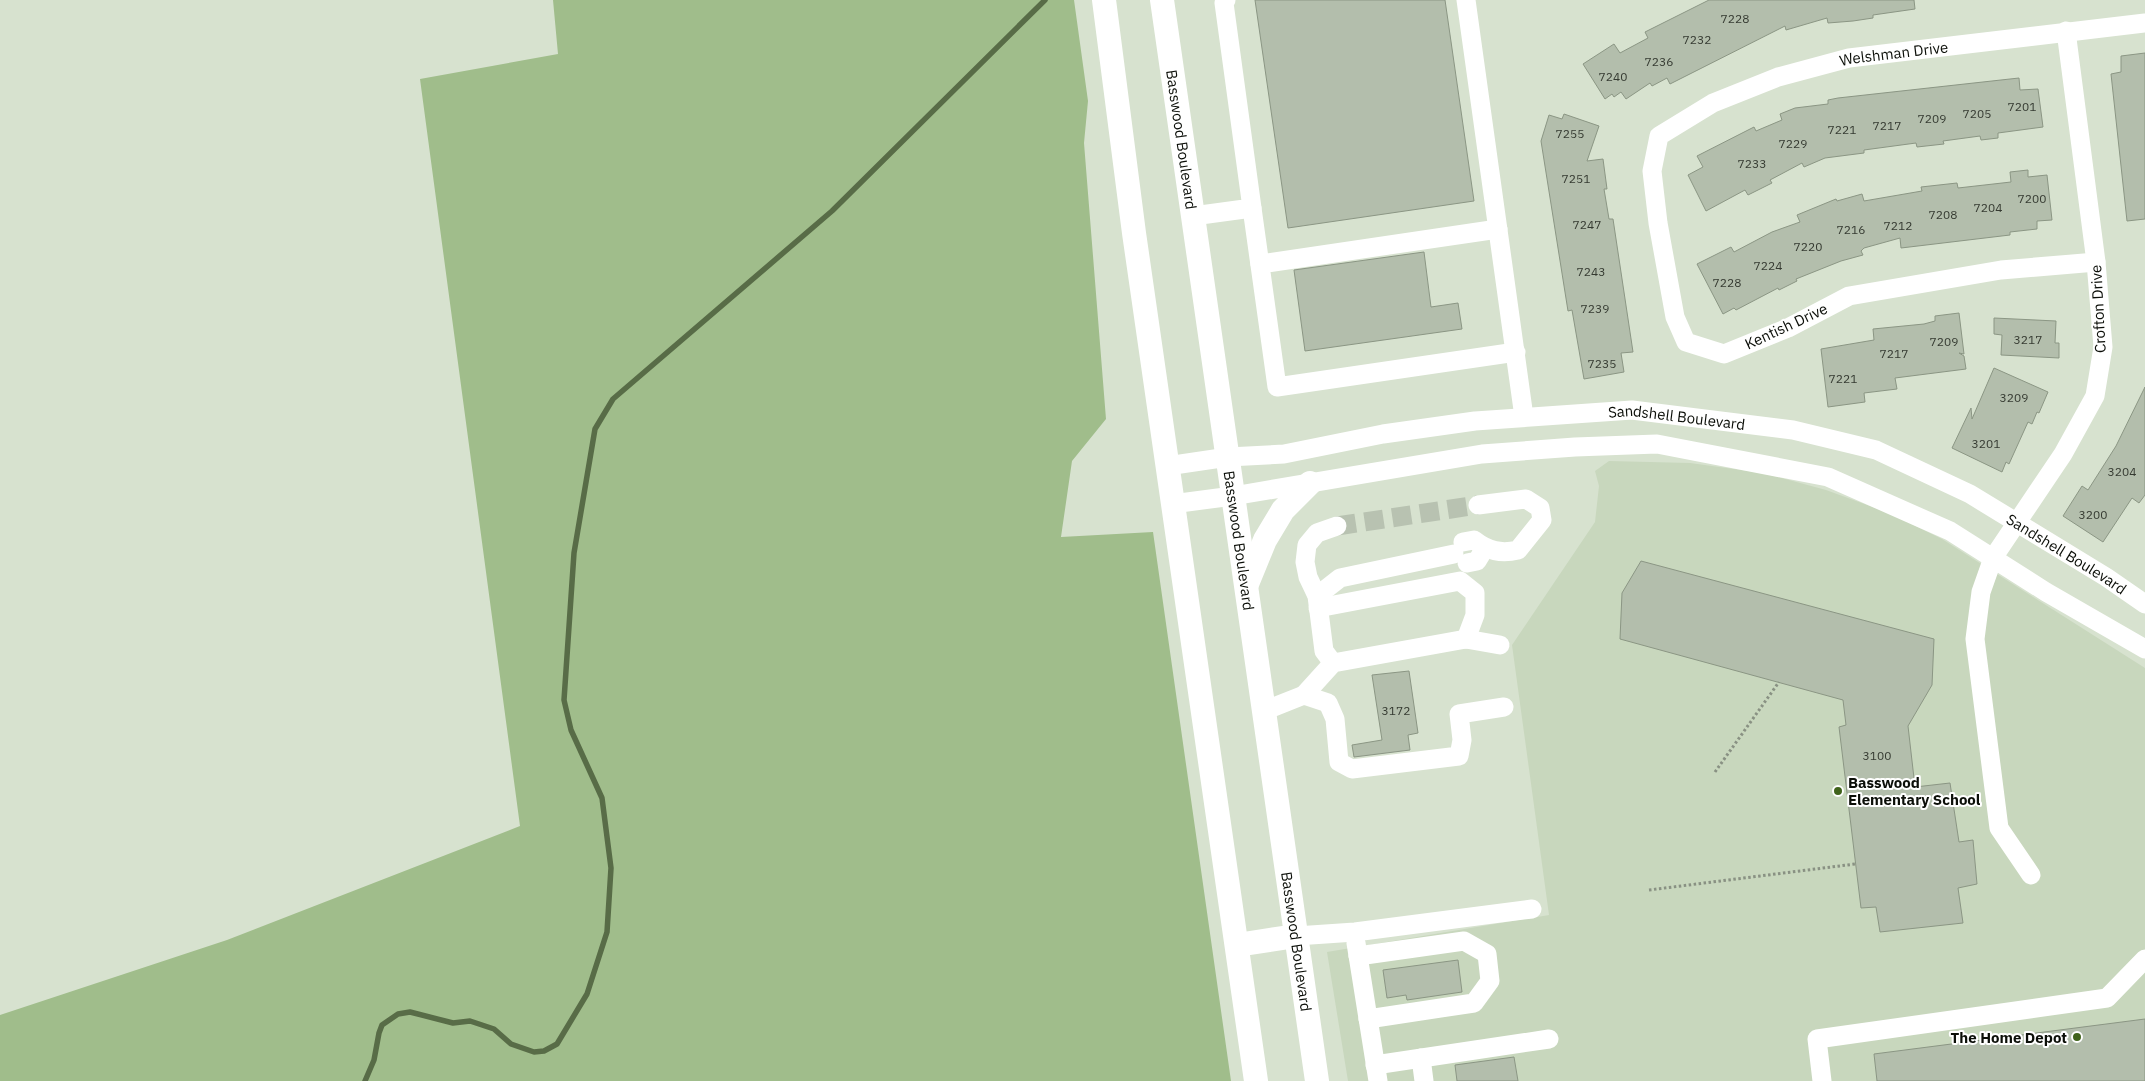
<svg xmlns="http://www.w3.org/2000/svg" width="2145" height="1081" viewBox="0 0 2145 1081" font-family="'IBM Plex Sans',sans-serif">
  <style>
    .built { fill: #c8d7bd }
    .green { fill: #a0bd8b }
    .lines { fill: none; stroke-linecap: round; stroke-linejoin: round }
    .stream { stroke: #586c47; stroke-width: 5.5 }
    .building { fill: #b3beac; stroke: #8b9684 }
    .minor-tunnel { stroke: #b8c2b1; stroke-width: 19; stroke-dasharray: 19 9; stroke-linecap: butt }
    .path { stroke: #899183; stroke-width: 3; stroke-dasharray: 2.5 2.5; stroke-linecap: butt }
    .minor { stroke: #fff; stroke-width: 19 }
    .major { stroke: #fff; stroke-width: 24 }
    .poi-dot { fill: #40631b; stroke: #fff; stroke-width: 2 }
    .labels { text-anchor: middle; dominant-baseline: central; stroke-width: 4; stroke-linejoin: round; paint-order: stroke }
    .number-label { font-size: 12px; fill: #353a31 }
    .street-label { font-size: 15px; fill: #0b0e08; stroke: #fff }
    .poi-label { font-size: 15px; font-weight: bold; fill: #0b0e08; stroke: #fff; text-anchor: start }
  </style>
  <rect width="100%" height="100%" fill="#d7e2cf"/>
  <path class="built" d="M1609,461L1690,463L1763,473L1826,490L1889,513L1942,539L2145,668V1081H1348L1327,952L1549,915L1512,645L1595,522L1599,486L1595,471Z"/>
  <path class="green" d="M553,0H1074L1088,101L1084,143L1106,419L1072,461L1061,537L1153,532L1231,1081H0V1015L227,940L520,826L420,79L558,54Z"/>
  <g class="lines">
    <path class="stream" d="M365,1081L374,1060L379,1033L382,1025L398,1014L410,1012L453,1023L470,1021L494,1029L511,1044L534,1052L544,1051L557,1044L587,994L607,932L611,868L602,798L571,730L564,700L574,553L595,429L613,399L832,211L1045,0"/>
  </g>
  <path class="building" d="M1255,0H1445L1474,201L1288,228Z
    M1709,0H1914L1915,9L1873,15V18L1853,21L1828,23L1827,18L1786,30L1785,26L1670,84L1667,78L1652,86L1650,83L1626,99L1621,92L1614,97L1612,94L1605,99L1583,64L1614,44L1620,53L1648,38L1645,32Z
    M2145,53V219L2127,221L2111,74L2121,72V56Z
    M2019,78L2020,90L2038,89L2043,127L1998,133V138L1981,140L1980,136L1943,141L1944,144L1917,147L1916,143L1864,150V153L1825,158L1804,167L1802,163L1770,180L1772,183L1748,195L1745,190L1706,211L1688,175L1703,167L1697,156L1754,127L1756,131L1782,120L1780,114L1795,108L1828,104V100L1838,98Z
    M1564,114L1599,126L1587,161L1603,159L1607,189H1604L1609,219H1613L1633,352L1621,353L1624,372L1584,379L1572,310L1568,311L1541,141L1549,115L1562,119Z
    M2028,170V177L2047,175L2052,220L2037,221V229L2010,232V235L1901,248L1900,238L1864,248L1861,251L1863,255L1841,261L1796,279L1797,281L1779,290L1778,288L1736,310L1734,308L1723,314L1697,264L1731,247L1734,252L1772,232L1800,222L1797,215L1836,199L1837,201L1862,194L1864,201L1922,191L1921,187L1957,183L1958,188L2011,182L2010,172Z
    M1424,252L1431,307L1458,303L1462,329L1305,351L1294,270Z
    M1959,313L1964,354L1959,353L1964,356L1966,369L1895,378L1897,389L1864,393L1865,402L1828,407L1821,349L1874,340L1873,329L1924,324L1935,321V316Z
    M1994,318L2056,321L2055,343H2059V358L2001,355L2002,335L1994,334Z
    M1994,368L2048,392L2039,413L2037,412L2032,424L2028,422L2009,464L2006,462L2002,472L1952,448L1971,408L1972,419Z
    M2145,387V495L2139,503L2132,498L2103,542L2063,516L2082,486L2088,490L2116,446Z
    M1641,561L1934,639L1932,685L1908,726L1915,787L1950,783L1959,842L1973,840L1977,884L1958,888L1963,923L1880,932L1876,907L1861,908L1839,727L1846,725L1843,700L1620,639L1622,593Z
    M1409,671L1418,733L1408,735L1410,750L1354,757L1352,745L1382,740L1372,675Z
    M1458,960L1462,992L1407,1000L1406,995L1387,998L1383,970Z
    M2145,1019V1081H1877L1874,1054Z
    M1514,1057L1518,1081H1457L1455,1065Z"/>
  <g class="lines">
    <path class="minor-tunnel" d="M1337,526L1478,505"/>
    <path class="path" d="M1715,772L1779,682
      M1649,890L1855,864"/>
    <g class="minor">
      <path d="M1466,0L1524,417"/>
      <path d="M1252,208L1277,387L1516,352"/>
      <path d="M1193,216L1252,208L1224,3L1226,0"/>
      <path id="s1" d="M2096,262L2001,270L1849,296L1788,328L1724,354L1686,342L1675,317L1658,223L1652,171L1659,136L1713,103L1778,77L1849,58L2145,23"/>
      <path d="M1260,264L1498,229"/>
      <path id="s2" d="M1167,466L1228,457L1284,454L1383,434L1475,421L1632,410L1793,430L1876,450L1970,494L2106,577L2145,604"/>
      <path d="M1172,504L1233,496L1482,454L1575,447L1657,444L1828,477L1950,531L2046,592L2145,649"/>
      <path d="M1463,542L1474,540C1488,551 1501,554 1518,550L1542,520L1540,508L1526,499L1478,505"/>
      <path d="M1467,563L1477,561L1485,548"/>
      <path d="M1317,596L1340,578L1454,554"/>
      <path d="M1318,608L1460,581L1475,593V615L1466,639"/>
      <path d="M1333,663L1324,651L1317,596L1308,577L1305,562L1307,545L1317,533L1337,526"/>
      <path d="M1304,695L1333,663L1466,639L1500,645"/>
      <path d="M1264,711L1304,695L1328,703L1335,719L1339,762L1352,769L1459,756L1462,740L1459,714L1504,707"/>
      <path d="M2031,875L1999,828L1975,639L1981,592L1993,558L2063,454L2095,396L2103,347L2096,262L2066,31"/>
      <path d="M1296,936L1355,932L1532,909"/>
      <path d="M1356,943L1378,1081"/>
      <path d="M1358,956L1464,941L1487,954L1490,981L1474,1003L1368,1019"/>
      <path d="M1421,1058L1424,1081"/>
      <path d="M1375,1065L1549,1039"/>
      <path d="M1822,1081L1817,1039L2107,998L2145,959"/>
    </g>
    <g class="major">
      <path d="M1104,0L1134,233L1256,1081"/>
      <path id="s3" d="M1162,0L1317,1081"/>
      <path d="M1247,584L1265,540L1283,510L1310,483"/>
      <path d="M1237,945L1296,936"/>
    </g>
  </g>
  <g class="poi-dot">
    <circle cx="1838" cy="791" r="5"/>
    <circle cx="2077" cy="1037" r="5"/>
  </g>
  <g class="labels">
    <g class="number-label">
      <text x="1735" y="18">7228</text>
      <text x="1697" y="39">7232</text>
      <text x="1659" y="61">7236</text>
      <text x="1613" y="76">7240</text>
      <text x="2022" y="106">7201</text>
      <text x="1977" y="113">7205</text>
      <text x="1932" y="118">7209</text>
      <text x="1887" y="125">7217</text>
      <text x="1842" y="129">7221</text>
      <text x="1570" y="133">7255</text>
      <text x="1793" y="143">7229</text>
      <text x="1752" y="163">7233</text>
      <text x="1576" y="178">7251</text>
      <text x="2032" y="198">7200</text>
      <text x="1988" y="207">7204</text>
      <text x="1943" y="214">7208</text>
      <text x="1587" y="224">7247</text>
      <text x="1898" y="225">7212</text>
      <text x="1851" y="229">7216</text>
      <text x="1808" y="246">7220</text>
      <text x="1768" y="265">7224</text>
      <text x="1591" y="271">7243</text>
      <text x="1727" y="282">7228</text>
      <text x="1595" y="308">7239</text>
      <text x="2028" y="339">3217</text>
      <text x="1944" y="341">7209</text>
      <text x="1894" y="353">7217</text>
      <text x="1602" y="363">7235</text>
      <text x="1843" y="378">7221</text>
      <text x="2014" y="397">3209</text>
      <text x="1986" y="443">3201</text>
      <text x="2122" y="471">3204</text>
      <text x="2093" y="514">3200</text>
      <text x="1396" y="710">3172</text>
      <text x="1877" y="755">3100</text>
    </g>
    <g class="street-label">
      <text stroke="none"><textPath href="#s1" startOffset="890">Welshman Drive</textPath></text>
      <text stroke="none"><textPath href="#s3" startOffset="141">Basswood Boulevard</textPath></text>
      <text transform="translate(2098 309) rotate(-93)">Crofton Drive</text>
      <text transform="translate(1786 326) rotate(-25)">Kentish Drive</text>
      <text stroke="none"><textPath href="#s2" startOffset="514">Sandshell Boulevard</textPath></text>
      <text stroke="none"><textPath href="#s3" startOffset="546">Basswood Boulevard</textPath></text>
      <text stroke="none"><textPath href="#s2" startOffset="934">Sandshell Boulevard</textPath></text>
      <text stroke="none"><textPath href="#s3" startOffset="951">Basswood Boulevard</textPath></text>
    </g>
    <g class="poi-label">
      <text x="1848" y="782">Basswood<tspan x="1848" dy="17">Elementary School</tspan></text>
      <text x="2067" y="1037" text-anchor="end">The Home Depot</text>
    </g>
  </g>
</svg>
